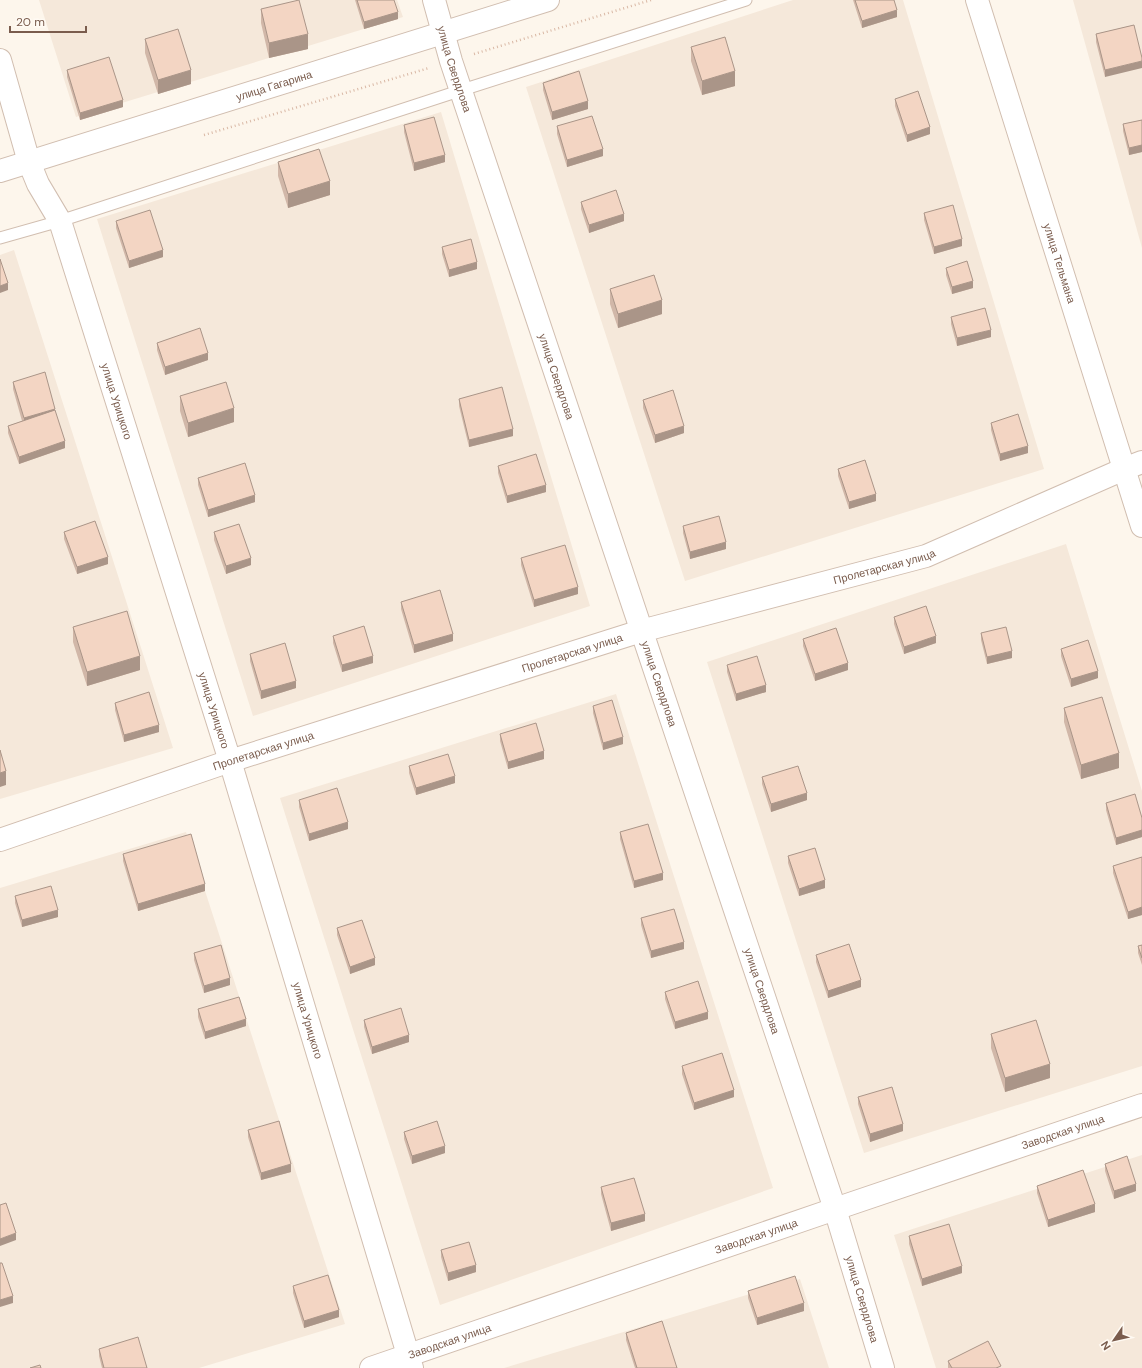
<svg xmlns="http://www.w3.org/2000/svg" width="1142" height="1368" viewBox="0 0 1142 1368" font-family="'DM Sans',sans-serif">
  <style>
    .residential { fill: #f5e8da }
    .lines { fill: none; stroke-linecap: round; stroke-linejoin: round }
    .service-casing { stroke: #d1beb0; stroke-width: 13 }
    .minor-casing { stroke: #d1beb0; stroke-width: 24 }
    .path { stroke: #d9b8a5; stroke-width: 2.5; stroke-dasharray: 1 3; stroke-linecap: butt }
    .service { stroke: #fff; stroke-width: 11 }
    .minor { stroke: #fff; stroke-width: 22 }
    .wall { fill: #d1b7a8 }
    .shaded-wall { fill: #aa9588 }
    .building { fill: #f3d5c3; stroke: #aa9588 }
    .labels { text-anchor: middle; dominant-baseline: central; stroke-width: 4; stroke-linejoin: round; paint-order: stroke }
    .street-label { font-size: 11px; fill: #7a5c4d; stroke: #fffaf3 }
  </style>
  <rect width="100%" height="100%" fill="#fdf6ec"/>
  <path class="residential" d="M39,0H397L403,17L76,117Z
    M793,0H903L1044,469L685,581L526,87Z
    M1073,0H1142V248Z
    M441,112L590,606L253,716L97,219Z
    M14,250L173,748L0,799V255Z
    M1066,544L1142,791V1066L864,1153L707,662Z
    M616,694L773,1188L440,1305L280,798Z
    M186,832L345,1324L199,1368H0V888Z
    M1142,1155V1368H936L894,1235Z
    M800,1279L829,1368H504Z"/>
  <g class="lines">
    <defs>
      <path id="service" d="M0,238L60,221L462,90L746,0"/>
      <g id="minor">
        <path id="s1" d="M434,0L451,61L835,1209L883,1368"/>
        <path id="s2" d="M977,0L1142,526"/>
        <path id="s3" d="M0,60L29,162L38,184L60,221L230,761L412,1368"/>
        <path id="s4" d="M0,171L548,0"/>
        <path id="s5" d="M0,840L230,761L641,631L926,556L1124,469L1142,462"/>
        <path id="s6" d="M371,1368L835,1209L1142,1105"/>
      </g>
    </defs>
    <use href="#service" class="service-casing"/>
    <use href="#minor" class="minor-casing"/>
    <path class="path" d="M474,54L651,0
      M204,135L429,68"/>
    <use href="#service" class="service"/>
    <use href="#minor" class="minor"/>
  </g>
  <path class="wall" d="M355,0H394L398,19L364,29Z
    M853,0H894L897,17L862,28Z
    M261,9L308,49L269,58L261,23Z
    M1134,25L1105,77L1096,42V34Z
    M145,39L191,84L158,94L145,53Z
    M691,47L735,86L702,95L691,61Z
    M67,70L123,107L80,120L67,77Z
    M543,83L588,109L552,120L543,90Z
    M895,99L930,134L907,142L895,106Z
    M1142,120V152L1129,155L1123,131V124Z
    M404,125L445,162L414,171L404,132Z
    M557,126L603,156L567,167L557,134Z
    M278,162L330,195L288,208L278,176Z
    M581,202L624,221L589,233L581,209Z
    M924,213L962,246L934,254L924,220Z
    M116,221L163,257L129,268L116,228Z
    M442,247L477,269L449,277L442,254Z
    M946,268L973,288L952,294L946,275Z
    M610,289L662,314L618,328L610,304Z
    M951,317L991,337L957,346L951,324Z
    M157,343L208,360L165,375L157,350Z
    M13,382L65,448L19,464L8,433V426L22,421L13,389Z
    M180,396L234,422L188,437L180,411Z
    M459,399L513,436L469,447L459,406Z
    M643,400L684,433L655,443L643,408Z
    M991,423L1028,453L1000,461L991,430Z
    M498,466L546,492L507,503L498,473Z
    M838,469L876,501L849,509L838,476Z
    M198,478L255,502L208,517L198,485Z
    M683,526L726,549L690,559L683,533Z
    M64,532L108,564L77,574L64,539Z
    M214,532L251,565L226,574L214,540Z
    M521,558L578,594L534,607L521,565Z
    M401,602L453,641L414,653L401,609Z
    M894,617L936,643L904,654L894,624Z
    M73,627L140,670L87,686L73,642Z
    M981,633L1012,658L987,664L981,640Z
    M333,636L373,663L342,672L333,643Z
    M803,639L848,670L815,681L803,646Z
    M1061,649L1098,678L1071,687L1061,656Z
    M250,654L296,688L261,699L250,661Z
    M727,665L766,692L736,701L727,672Z
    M115,703L159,732L124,742L115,710Z
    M593,706L623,744L603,750L593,713Z
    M1064,708L1119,768L1081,779L1064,722Z
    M500,734L544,759L508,769L500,741Z
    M409,766L455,783L416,795L409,773Z
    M762,777L807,800L771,812L762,784Z
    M299,800L348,829L309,841L299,807Z
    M1106,803L1142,818V837L1116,845L1106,810Z
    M620,832L663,880L634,888L620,839Z
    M123,854L205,891L138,911L123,861Z
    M788,856L825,888L799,896L788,863Z
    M1142,857V915L1128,919L1113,873V866Z
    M15,896L58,917L22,927L15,903Z
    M641,918L684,949L651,958L641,925Z
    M337,928L375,965L350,974L337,935Z
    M1142,945V965L1138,953V946Z
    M194,953L230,985L204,993L194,960Z
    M816,955L861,987L828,998L816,962Z
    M665,992L708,1019L675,1029L665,999Z
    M198,1009L246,1026L205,1039L198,1017Z
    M364,1020L409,1042L372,1054L364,1027Z
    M991,1034L1050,1078L1005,1092L991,1048Z
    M682,1066L734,1097L694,1110L682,1074Z
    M858,1097L903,1131L870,1142L858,1104Z
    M248,1130L291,1172L261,1180L248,1137Z
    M404,1132L445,1153L412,1164L404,1139Z
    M1105,1164L1136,1191L1114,1199L1105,1171Z
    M1037,1186L1095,1212L1048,1227L1037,1193Z
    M601,1187L645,1221L611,1231L601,1194Z
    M909,1236L962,1273L922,1286L909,1244Z
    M441,1250L476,1272L448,1281L441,1257Z
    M293,1286L339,1317L304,1328L293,1293Z
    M748,1291L804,1311L757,1325L748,1298Z
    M626,1333L677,1368H635L626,1340Z
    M99,1349L147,1368H102L99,1356Z
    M948,1361L1001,1368H948Z"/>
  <path class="shaded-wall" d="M897,10V17L862,28V21Z
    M398,12V19L364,29V22Z
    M308,34V49L269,58V43Z
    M1142,61V68L1105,77V70Z
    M191,70V84L158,94V80Z
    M735,71V86L702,95V81Z
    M123,100V107L80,120V113Z
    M588,101V109L552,120V112Z
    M930,127V134L907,142V135Z
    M1142,145V152L1129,155V148Z
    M603,149V156L567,167V160Z
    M445,155V162L414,171V163Z
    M330,181V195L288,208V194Z
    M624,214V221L589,233V225Z
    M962,239V246L934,254V247Z
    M163,250V257L129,268V261Z
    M477,262V269L449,277V270Z
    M973,281V288L952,294V287Z
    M8,283V290L0,293V286Z
    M662,300V314L618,328V314Z
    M991,330V337L957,346V338Z
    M208,353V360L165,375V367Z
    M234,408V422L188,437V423Z
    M55,409V416L24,425V418Z
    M684,426V433L655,443V435Z
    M513,429V436L469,447V440Z
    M65,441V448L19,464V457Z
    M1028,446V453L1000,461V454Z
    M546,485V492L507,503V496Z
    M876,494V501L849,509V502Z
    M255,495V502L208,517V510Z
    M726,542V549L690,559V552Z
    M108,557V564L77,574V567Z
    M251,558V565L226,574V566Z
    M578,587V594L534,607V600Z
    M453,634V641L414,653V645Z
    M936,636V643L904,654V647Z
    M1012,651V658L987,664V657Z
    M140,656V670L87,686V672Z
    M373,656V663L342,672V665Z
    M848,663V670L815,681V674Z
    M1098,671V678L1071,687V679Z
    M296,681V688L261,699V691Z
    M766,685V692L736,701V694Z
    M159,725V732L124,742V735Z
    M623,737V744L603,750V743Z
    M544,751V759L508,769V762Z
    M1119,753V768L1081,779V765Z
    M6,771V785L0,787V773Z
    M455,776V783L416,795V788Z
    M807,793V800L771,812V804Z
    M348,822V829L309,841V834Z
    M1142,830V837L1116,845V838Z
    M663,873V880L634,888V881Z
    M825,880V888L799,896V889Z
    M205,884V891L138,911V904Z
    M1142,907V915L1128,919V912Z
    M58,910V917L22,927V920Z
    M684,942V949L651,958V951Z
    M375,958V965L350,974V967Z
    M230,978V985L204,993V986Z
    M861,980V987L828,998V991Z
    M708,1012V1019L675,1029V1022Z
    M246,1019V1026L205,1039V1032Z
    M409,1035V1042L372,1054V1047Z
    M1050,1064V1078L1005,1092V1078Z
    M734,1090V1097L694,1110V1103Z
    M903,1124V1131L870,1142V1134Z
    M445,1146V1153L412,1164V1156Z
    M291,1164V1172L261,1180V1173Z
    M1136,1184V1191L1114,1199V1191Z
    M1095,1204V1212L1048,1227V1220Z
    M645,1214V1221L611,1231V1223Z
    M16,1233V1240L0,1246V1239Z
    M476,1265V1272L448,1281V1273Z
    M962,1266V1273L922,1286V1279Z
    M13,1296V1303L0,1307V1300Z
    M804,1303V1311L757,1325V1318Z
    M339,1310V1317L304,1328V1321Z"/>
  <path class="building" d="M299,0L308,34L269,43L261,9Z
    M357,0H394L398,12L364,22Z
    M855,0H894L897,10L862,21Z
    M1134,25L1142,58V61L1105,70L1096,34Z
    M178,29L191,70L158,80L145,39Z
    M725,37L735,71L702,81L691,47Z
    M109,57L123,100L80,113L67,70Z
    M579,71L588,101L552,112L543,83Z
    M918,91L930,127L907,135L895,99Z
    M592,116L603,149L567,160L557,126Z
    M434,117L445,155L414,163L404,125Z
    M1142,120V145L1129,148L1123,124Z
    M319,149L330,181L288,194L278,162Z
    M616,190L624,214L589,225L581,202Z
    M953,205L962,239L934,247L924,213Z
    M150,210L163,250L129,261L116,221Z
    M471,239L477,262L449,270L442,247Z
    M0,259L8,283L0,286Z
    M967,261L973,281L952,287L946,268Z
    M654,275L662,300L618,314L610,289Z
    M985,308L991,330L957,338L951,317Z
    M200,328L208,353L165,367L157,343Z
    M45,372L55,409L24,418L13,382Z
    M226,382L234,408L188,423L180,396Z
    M502,387L513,429L469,440L459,399Z
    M673,390L684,426L655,435L643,400Z
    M55,410L65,441L19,457L8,426Z
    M1018,414L1028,446L1000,454L991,423Z
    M536,454L546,485L507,496L498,466Z
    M865,460L876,494L849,502L838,469Z
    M245,463L255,495L208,510L198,478Z
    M719,516L726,542L690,552L683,526Z
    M95,521L108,557L77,567L64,532Z
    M239,524L251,558L226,566L214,532Z
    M565,545L578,587L534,600L521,558Z
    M440,590L453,634L414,645L401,602Z
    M926,606L936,636L904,647L894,617Z
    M127,611L140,656L87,672L73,627Z
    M364,626L373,656L342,665L333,636Z
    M1006,627L1012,651L987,657L981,633Z
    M836,628L848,663L815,674L803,639Z
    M1088,640L1098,671L1071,679L1061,649Z
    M285,643L296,681L261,691L250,654Z
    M757,656L766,685L736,694L727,665Z
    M149,692L159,725L124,735L115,703Z
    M1102,697L1119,753L1081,765L1064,708Z
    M612,700L623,737L603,743L593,706Z
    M536,723L544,751L508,762L500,734Z
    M0,750L6,771L0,773Z
    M448,754L455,776L416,788L409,766Z
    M798,766L807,793L771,804L762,777Z
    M337,788L348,822L309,834L299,800Z
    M1135,794L1142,818V830L1116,838L1106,803Z
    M648,824L663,873L634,881L620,832Z
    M191,834L205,884L138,904L123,854Z
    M815,848L825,880L799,889L788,856Z
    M1142,857V907L1128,912L1113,866Z
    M51,886L58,910L22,920L15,896Z
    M674,909L684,942L651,951L641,918Z
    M362,920L375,958L350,967L337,928Z
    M849,944L861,980L828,991L816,955Z
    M221,945L230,978L204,986L194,953Z
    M1142,945V958L1138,946Z
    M698,981L708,1012L675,1022L665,992Z
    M239,997L246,1019L205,1032L198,1009Z
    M401,1008L409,1035L372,1047L364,1020Z
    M1036,1020L1050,1064L1005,1078L991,1034Z
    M722,1053L734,1090L694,1103L682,1066Z
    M892,1087L903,1124L870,1134L858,1097Z
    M279,1121L291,1164L261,1173L248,1130Z
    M437,1121L445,1146L412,1156L404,1132Z
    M1127,1156L1136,1184L1114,1191L1105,1164Z
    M1083,1170L1095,1204L1048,1220L1037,1186Z
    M634,1178L645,1214L611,1223L601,1187Z
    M6,1203L16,1233L0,1239V1205Z
    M949,1224L962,1266L922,1279L909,1236Z
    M469,1242L476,1265L448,1273L441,1250Z
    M0,1263H2L13,1296L0,1300Z
    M328,1275L339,1310L304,1321L293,1286Z
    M795,1276L804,1303L757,1318L748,1291Z
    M662,1321L677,1368H637L626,1333Z
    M138,1337L147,1368H104L99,1349Z
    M988,1341L1001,1366L996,1368H952L948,1361Z
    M40,1365L41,1368H30Z"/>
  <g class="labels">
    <g class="street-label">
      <text stroke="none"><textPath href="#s1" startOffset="72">улица Свердлова</textPath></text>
      <text stroke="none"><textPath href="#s4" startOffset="287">улица Гагарина</textPath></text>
      <text stroke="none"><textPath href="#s2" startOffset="276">улица Тельмана</textPath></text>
      <text stroke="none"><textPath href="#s1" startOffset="396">улица Свердлова</textPath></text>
      <text stroke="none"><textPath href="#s3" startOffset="362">улица Урицкого</textPath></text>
      <text stroke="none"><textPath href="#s5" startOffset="926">Пролетарская улица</textPath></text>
      <text stroke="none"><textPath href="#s5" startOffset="602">Пролетарская улица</textPath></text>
      <text stroke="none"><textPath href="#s1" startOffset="720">улица Свердлова</textPath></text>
      <text stroke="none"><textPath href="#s3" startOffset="686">улица Урицкого</textPath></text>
      <text stroke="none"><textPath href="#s5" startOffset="278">Пролетарская улица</textPath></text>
      <text stroke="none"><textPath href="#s1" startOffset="1044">улица Свердлова</textPath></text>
      <text stroke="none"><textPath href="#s3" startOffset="1010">улица Урицкого</textPath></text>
      <text stroke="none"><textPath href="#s6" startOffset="731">Заводская улица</textPath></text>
      <text stroke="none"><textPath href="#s6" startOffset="407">Заводская улица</textPath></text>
      <text stroke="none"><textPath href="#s1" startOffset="1368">улица Свердлова</textPath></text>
      <text stroke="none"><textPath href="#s6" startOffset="83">Заводская улица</textPath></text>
    </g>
  </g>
  <g transform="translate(1114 1340) rotate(236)" stroke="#fffaf3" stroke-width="3" paint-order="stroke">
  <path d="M0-3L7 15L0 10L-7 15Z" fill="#7a5c4d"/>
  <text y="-6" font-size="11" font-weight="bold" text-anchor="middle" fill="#7a5c4d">N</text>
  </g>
  <path d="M10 26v6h76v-6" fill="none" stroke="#7a5c4d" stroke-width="2"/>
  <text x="16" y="26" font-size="12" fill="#7a5c4d" stroke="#fffaf3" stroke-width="3" paint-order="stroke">20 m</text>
</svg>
